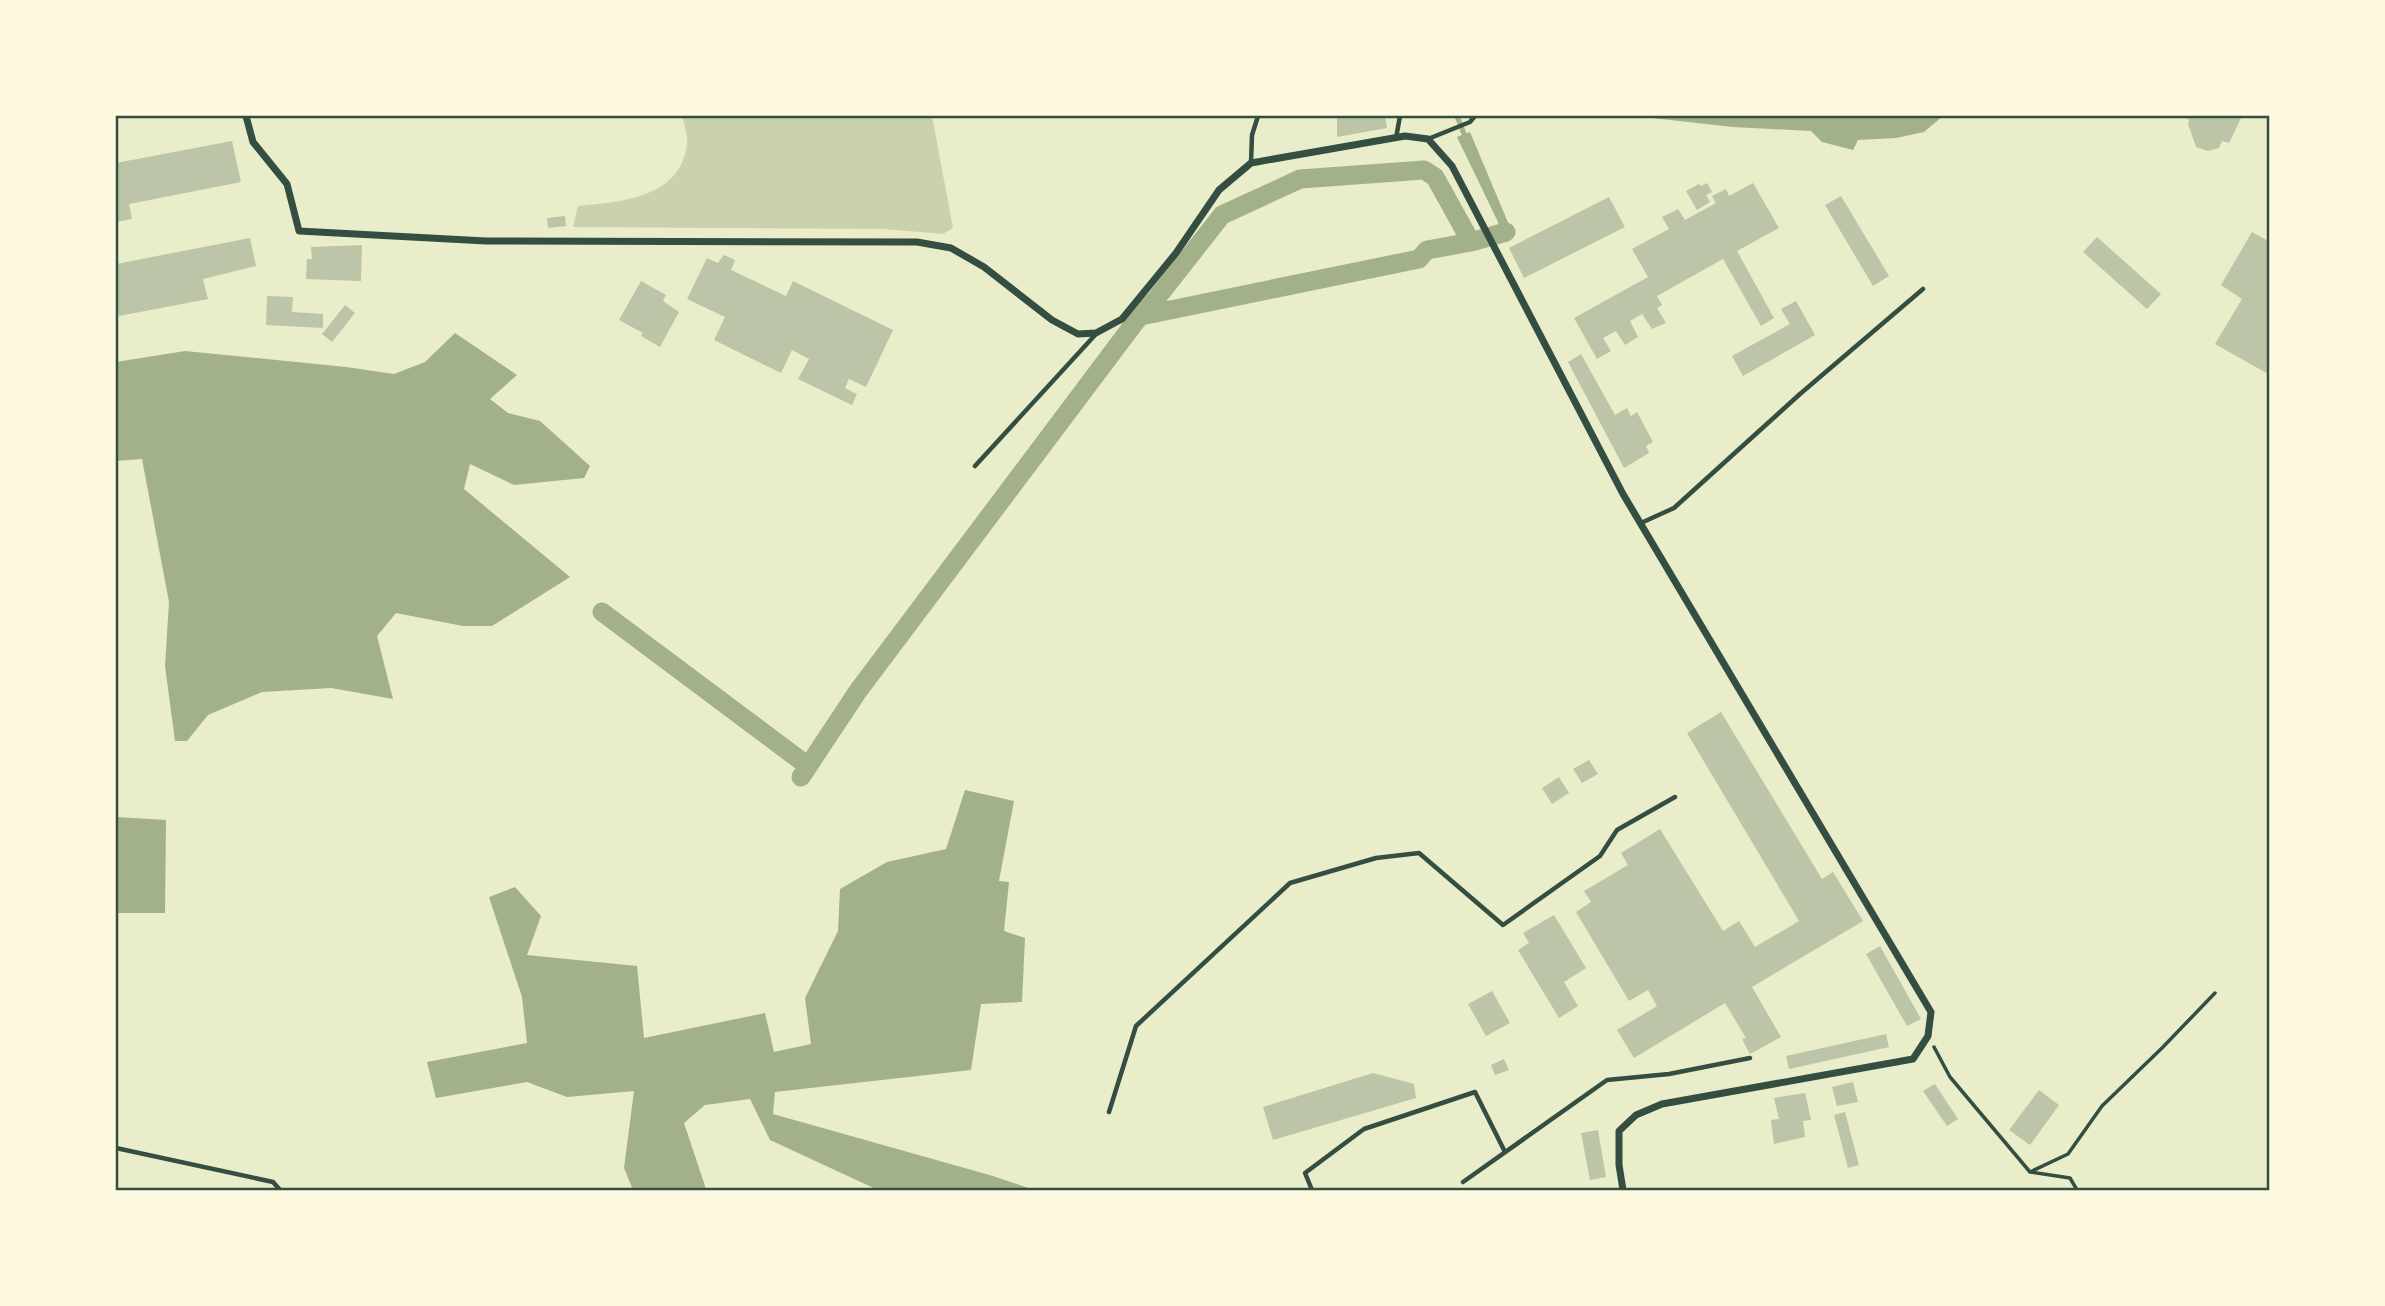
<svg xmlns="http://www.w3.org/2000/svg" width="2385" height="1306" viewBox="0 0 2385 1306" font-family="'DM Sans',sans-serif">
  <style>
    .green { fill: #cad2ad }
    .water { fill: #a3b18a }
    .lines { fill: none; stroke-linecap: round; stroke-linejoin: round }
    .stream { stroke: #a3b18a; stroke-width: 5 }
    .canal { stroke: #a3b18a; stroke-width: 19 }
    .building { fill: #bcc5a7 }
    .path { stroke: #344e41; stroke-width: 3.5 }
    .service { stroke: #344e41; stroke-width: 4.5 }
    .minor { stroke: #344e41; stroke-width: 7 }
    .neatline { fill: none; stroke: #344e41; stroke-width: 2.5 }
  </style>
  <rect width="100%" height="100%" fill="#e9edc9"/>
  <path class="green" d="M682,116H932L953,228L943,234L884,229L573,227L578,206C620,202 682,198 687,143C688,135 684,124 682,116Z"/>
  <path class="water" d="M1634,116H1943L1924,132L1896,138L1858,140L1853,150L1822,142L1811,131L1733,127Z
    M1470,132L1512,232L1511,236L1504,238L1500,234L1498,222L1457,137Z
    M455,333L517,375L490,399L508,413L540,421L590,466L584,478L514,485L470,464L464,489L570,577L492,626H463L396,613L377,636L393,699L331,688L262,692L208,715L187,741H175L165,666L169,602L142,459L116,461V362L185,351L346,367L394,374L425,362Z
    M965,790L1014,801L999,881L1009,882L1004,931L1025,938L1022,1002L981,1004L971,1070L775,1092L773,1114L993,1176L1034,1190H878L770,1140L750,1099L705,1105L684,1123L706,1189L633,1190L624,1168L634,1091L567,1097L527,1082L436,1098L427,1062L527,1043L522,997L489,897L515,887L541,916L527,955L637,966L644,1038L765,1013L774,1052L811,1044L805,998L838,931L840,889L887,862L946,849Z
    M116,817L166,820L165,913H116Z"/>
  <g class="lines">
    <path class="stream" d="M1457,116L1466,139"/>
    <path class="canal" d="M1141,316L1419,259L1427,250L1471,242
      M602,612L808,766
      M801,777L858,691L1136,321L1156,299L1222,215L1300,179L1424,170L1435,177L1471,242L1506,232"/>
  </g>
  <path class="building" d="M1337,116H1385L1387,128L1337,137Z
    M2182,116H2242L2229,143L2222,141L2219,148L2208,151L2196,147L2188,124L2189,120Z
    M232,141L241,182L129,204L132,219L116,222V163Z
    M1707,183L1712,192L1706,195L1710,202L1697,210L1686,191L1699,184L1701,186Z
    M1753,183L1779,228L1737,251L1774,318L1761,326L1723,259L1657,296L1662,305L1657,308L1666,323L1652,329L1642,314L1630,321L1638,337L1625,345L1616,331L1603,338L1611,351L1597,359L1574,318L1648,277L1632,249L1669,229L1662,217L1678,209L1685,220L1716,203L1712,196L1726,189L1729,196Z
    M1841,196L1889,276L1873,286L1825,205Z
    M1609,197L1625,227L1524,278L1509,248Z
    M565,216L566,226L548,228L547,218Z
    M2252,232L2270,242V375L2215,344L2242,299L2221,285Z
    M2097,237L2161,294L2147,309L2083,252Z
    M250,238L256,266L203,279L208,299L119,316L116,300V264Z
    M362,245L361,281L306,279L307,259H312L311,247Z
    M724,255L735,260L731,270L786,296L793,281L893,330L866,387L849,379L845,388L857,394L852,405L798,379L809,359L792,350L781,373L714,340L725,317L687,299L707,258L718,263Z
    M641,281L666,295L663,301L679,312L660,347L641,336L643,333L619,320Z
    M267,296L293,297L292,312L323,314V328L266,325Z
    M1796,301L1815,335L1743,376L1732,356L1790,324L1781,309Z
    M345,305L355,313L332,342L322,334Z
    M1581,354L1615,415L1627,408L1631,416L1637,412L1653,442L1646,446L1649,453L1624,468L1568,362Z
    M1721,712L1822,879L1833,872L1863,921L1752,987L1781,1037L1750,1054L1742,1039L1746,1038L1725,1003L1634,1058L1617,1030L1657,1006L1648,990L1629,1001L1576,912L1591,902L1584,891L1628,865L1621,853L1660,829L1723,931L1739,921L1755,947L1799,921L1687,733Z
    M1589,760L1598,774L1582,783L1573,769Z
    M1559,777L1569,793L1552,804L1542,788Z
    M1554,915L1586,968L1564,982L1578,1006L1559,1018L1518,950L1529,943L1523,933Z
    M1880,946L1921,1019L1907,1026L1866,954Z
    M1492,991L1510,1023L1486,1036L1468,1004Z
    M1886,1034L1889,1047L1789,1069L1786,1056Z
    M1504,1059L1509,1070L1495,1075L1491,1065Z
    M1373,1073L1414,1084L1416,1098L1273,1140L1263,1107Z
    M1853,1082L1858,1102L1837,1106L1832,1087Z
    M1935,1084L1958,1119L1947,1126L1923,1091Z
    M2039,1090L2059,1105L2030,1145L2009,1130Z
    M1805,1093L1811,1120L1803,1121L1805,1137L1774,1144L1771,1120L1779,1119L1774,1098Z
    M1845,1112L1859,1165L1848,1168L1834,1115Z
    M1598,1130L1606,1177L1590,1180L1581,1133Z"/>
  <g class="lines">
    <path class="path" d="M1934,1047L1950,1077L2030,1172L2070,1178L2077,1190
      M2030,1172L2068,1154L2102,1106L2162,1048L2215,993"/>
    <path class="service" d="M1396,138L1400,116
      M1428,139L1470,122L1475,116
      M1251,163L1252,135L1258,116
      M975,466L1096,334
      M1641,523L1674,508L1800,394L1923,289
      M1109,1112L1136,1026L1290,883L1376,858L1419,853L1503,925L1600,856L1617,830L1675,797
      M116,1148L273,1182L280,1190
      M1463,1182L1607,1080L1669,1074L1750,1058
      M1312,1190L1305,1173L1364,1129L1475,1092L1505,1152"/>
    <path class="minor" d="M246,116L253,142L287,184L299,231L486,241L917,242L951,248L984,267L1052,320L1078,334L1096,333L1122,319L1176,253L1219,190L1251,163L1405,136L1428,139L1452,166L1623,494L1931,1012L1928,1036L1913,1059L1662,1104L1636,1115L1619,1131V1165L1623,1190"/>
  </g>
  <rect width="2385" height="1306" fill="none" stroke="#fefae0" stroke-width="234"/>
  <rect x="117" y="117" width="2151" height="1072" class="neatline"/>
</svg>
